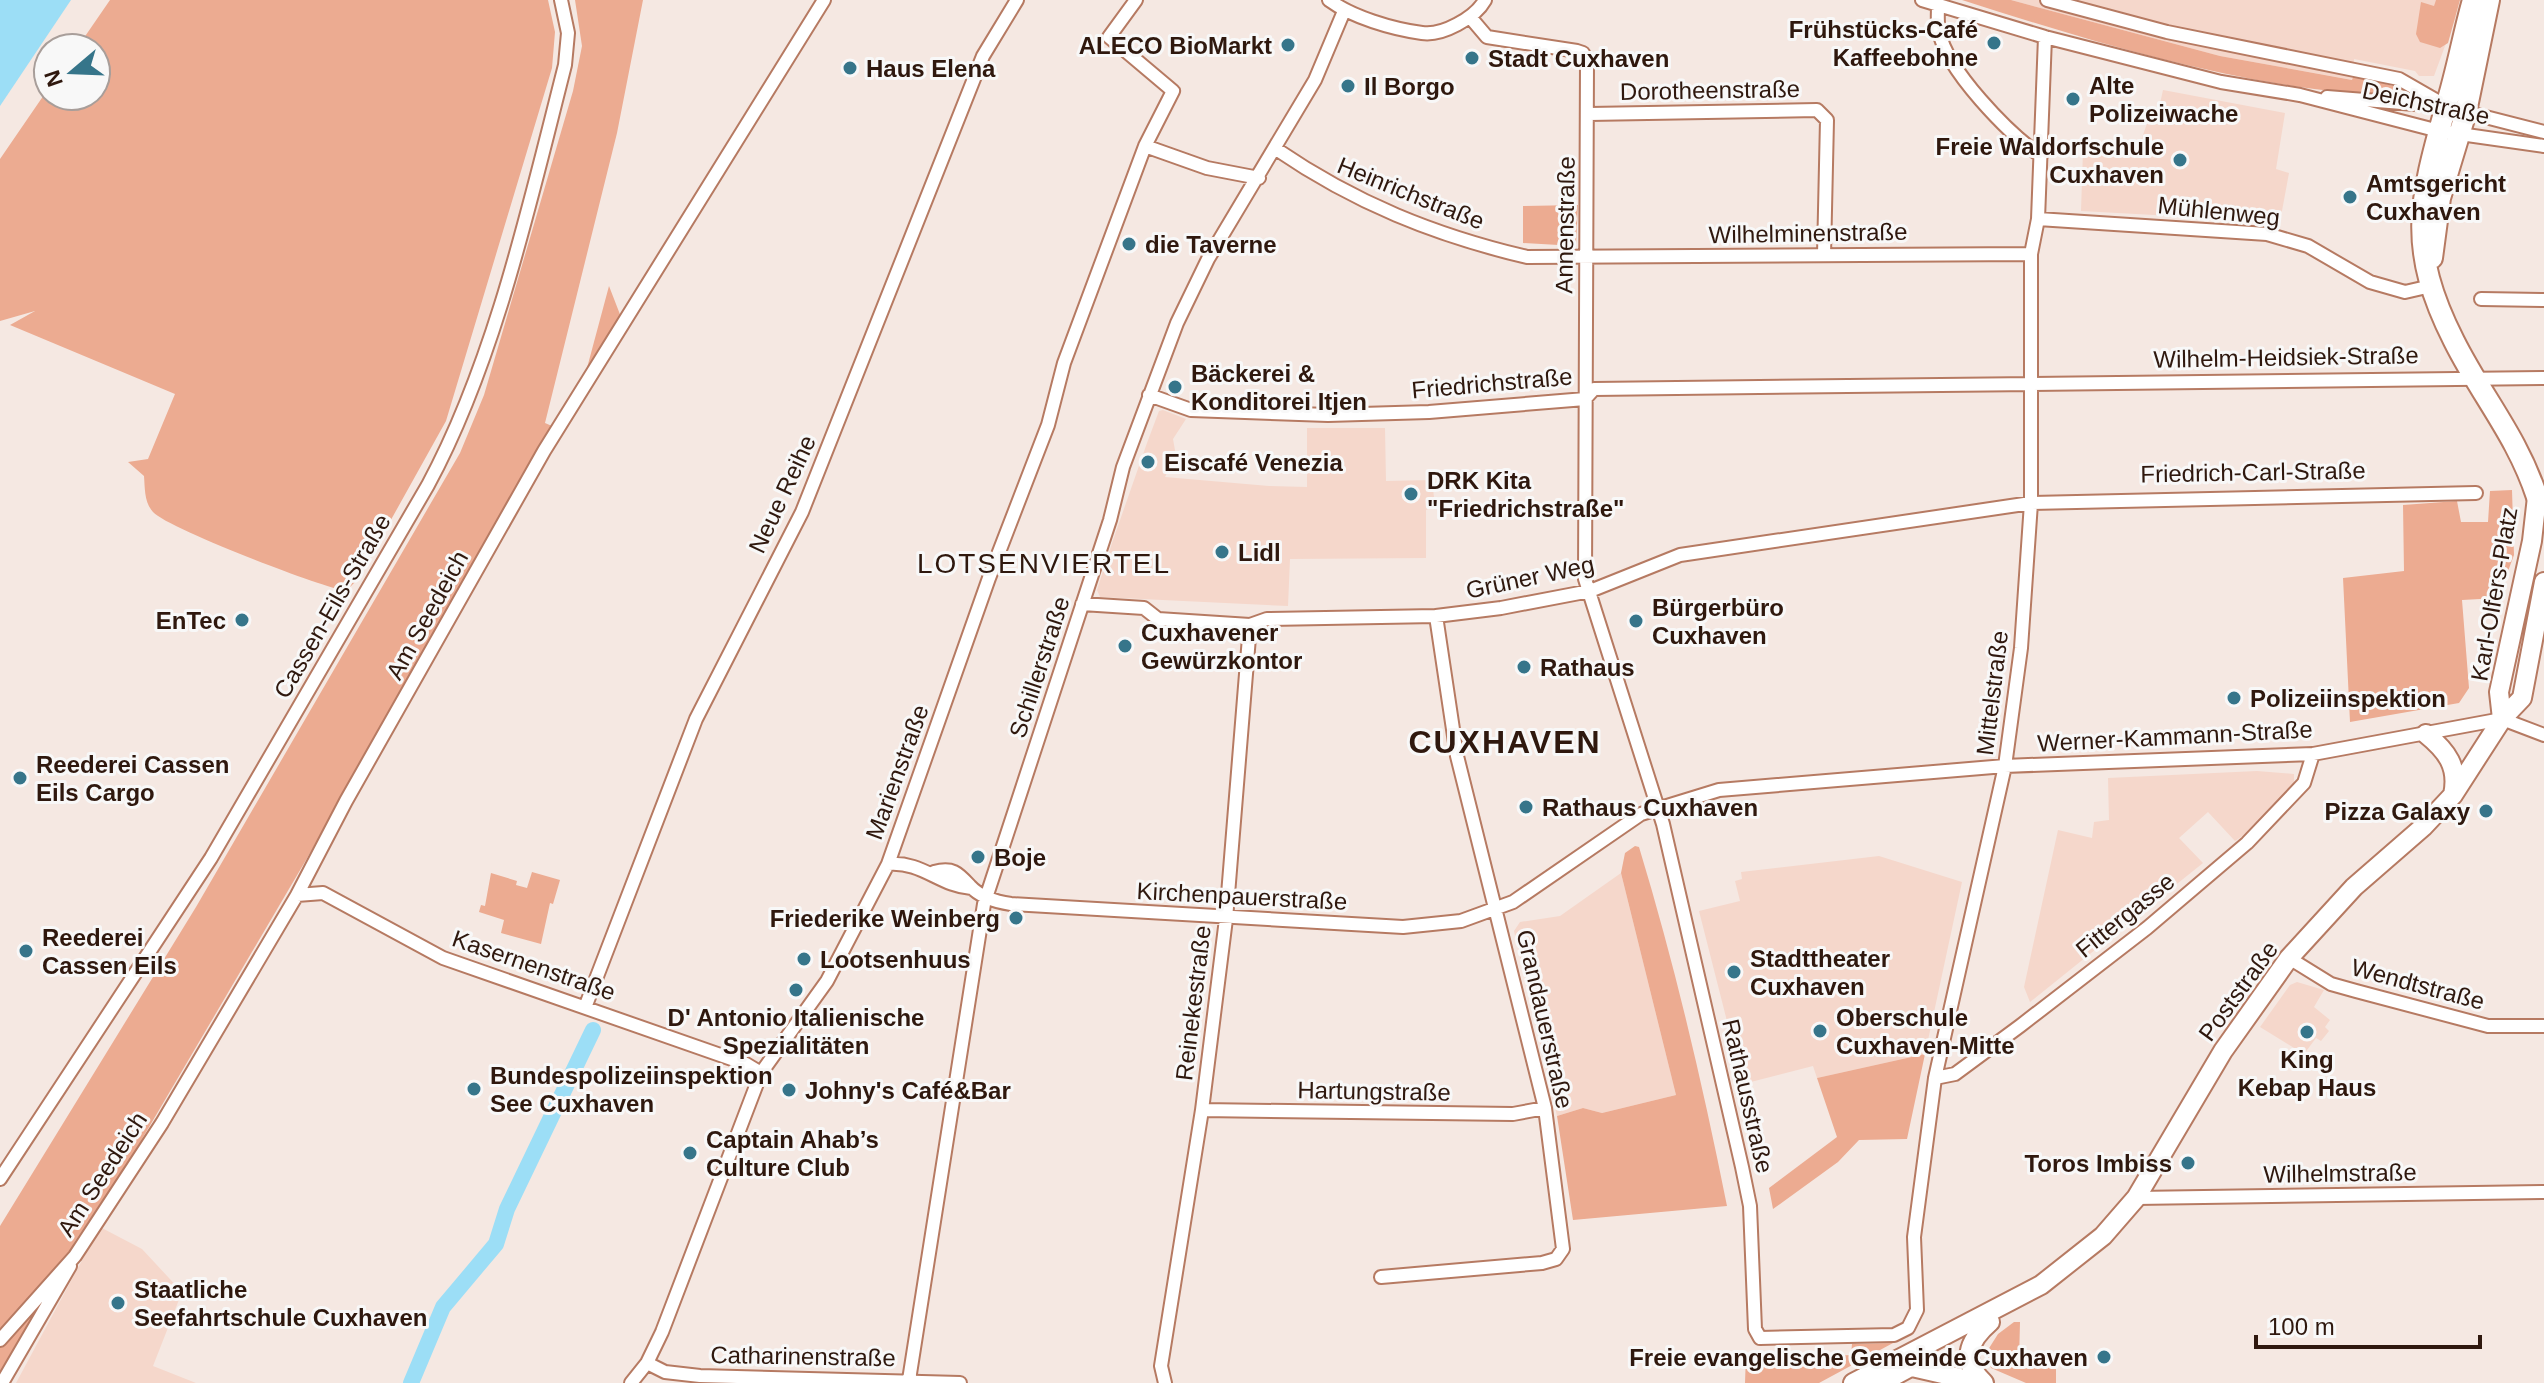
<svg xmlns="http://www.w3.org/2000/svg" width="2544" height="1383" viewBox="0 0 2544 1383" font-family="Helvetica,sans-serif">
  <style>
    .built { fill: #f5d7cb }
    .green { fill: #ecab91 }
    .water { fill: #9cdef6 }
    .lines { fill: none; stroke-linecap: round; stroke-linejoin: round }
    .canal { stroke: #9cdef6; stroke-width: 16 }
    .street-casing { stroke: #b67a62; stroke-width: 16 }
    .secondary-casing { stroke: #b67a62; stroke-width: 22 }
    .primary-casing { stroke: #b67a62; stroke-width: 24 }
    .street { stroke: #fff; stroke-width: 12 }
    .secondary { stroke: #fff; stroke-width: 18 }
    .primary { stroke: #fff; stroke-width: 20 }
    .poi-dot { fill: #36758a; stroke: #f8f8f8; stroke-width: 3 }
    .labels { text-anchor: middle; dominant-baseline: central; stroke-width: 6; stroke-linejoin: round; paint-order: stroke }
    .poi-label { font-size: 24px; font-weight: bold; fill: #2f180e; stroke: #f8f8f8; text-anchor: start }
    .street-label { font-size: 24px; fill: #2f180e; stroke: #f8f8f8 }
    .quarter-label { font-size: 28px; letter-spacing: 2px; fill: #2f180e; stroke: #f8f8f8 }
    .district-label { font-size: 32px; font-weight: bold; letter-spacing: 2px; fill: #2f180e; stroke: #f8f8f8 }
  </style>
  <rect width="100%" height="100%" fill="#f5e8e2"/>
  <path class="built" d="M2011,0H2448L2444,9L2456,16L2434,76H2419L2415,71L2354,59L2353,80L2220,56Z
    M2163,90L2285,113L2276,169L2289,173L2279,227L2227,219L2081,211L2083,150H2096L2097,141L2140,143L2148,121L2156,122Z
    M1163,410L1186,419L1173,439L1176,456L1165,477L1269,486L1307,487V428H1385L1386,481L1432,480L1435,506L1426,510V558L1290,559L1288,606L1100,597L1097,590L1112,543L1147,443L1159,411Z
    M2257,771L2294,774V783L2254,828L2235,841L2208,812L2179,838L2203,863L2030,1002L2024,987L2058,830L2092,838L2094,822L2109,820L2108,778Z
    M1879,856L1962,882L1925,1054L1817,1078L1813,1066L1743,1084L1699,911L1740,901L1735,881L1742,879L1741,872Z
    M1621,873L1676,1095L1602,1113L1583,1108L1557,1116L1514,931L1520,922L1560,916Z
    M2297,982L2324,990L2314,1007L2330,1020L2325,1027L2329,1031L2321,1041L2316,1038L2304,1054L2260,1027L2290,985Z
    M100,1227L142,1249L182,1292L153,1366L196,1383H16Z"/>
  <path class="green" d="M110,0H548L555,32L552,68L446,421L358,579L346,591C320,587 167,528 153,512C144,502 145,488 144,476L128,462L148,459L175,394L10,325L35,311L0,321V159L48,89V96H96V48H77Z
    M575,0H643L617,133L545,423L552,426L306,860L132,1156L74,1243L56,1292L0,1374V1226L196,907L460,453L484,395L573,91L582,46Z
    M1962,0H2011L2220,56L2352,80L2354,75L2400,88L2399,96C2251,91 2103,45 1962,0Z
    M2436,0H2460L2448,43L2440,48L2420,42L2416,34L2421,2L2434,6Z
    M1578,205L1576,246L1523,243V206Z
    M609,286L621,317L587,368Z
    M2512,490L2514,555L2498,598L2462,600L2469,688L2459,703L2350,722L2343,578L2404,571L2403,505L2457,501L2461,522H2488L2490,491Z
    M1635,846L1639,847C1675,965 1703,1086 1727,1206L1573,1220L1557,1116L1583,1108L1602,1113L1676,1095L1621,873L1625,853Z
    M532,872L560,880L553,904L550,903L541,944L501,933L504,920L479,912L481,905L485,906L491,873L517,881L516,885L527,888Z
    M1925,1054L1907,1139L1859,1140L1838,1162L1773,1209L1769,1188L1837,1137L1817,1078Z
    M2014,1322H2020L2019,1361L2056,1364V1383H2026L1991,1368L1986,1353L1998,1334Z
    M1893,1343L1819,1383H1745L1746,1354L1751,1360L1851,1355L1852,1344Z"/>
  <path class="water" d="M0,0H71L0,106Z"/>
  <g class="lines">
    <path class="canal" d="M411,1383L443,1307L496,1244L507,1209L593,1030"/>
    <defs>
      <path id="street" d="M1329,0C1352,17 1392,29 1422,33C1442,36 1475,18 1485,0
        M1922,0L2045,37L2221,82L2300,95L2439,131L2544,146
        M2047,0L2167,32L2399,79L2446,106
        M1938,6C1938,14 1937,23 1939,31C1946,70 2009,134 2041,156
        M1470,17L1487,37L1577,51L1583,53L1587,62L1585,579L1663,824L1742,1167L1750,1206L1755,1329L1760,1338L1894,1335L1908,1328L1917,1310L1914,1237L1935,1078L2005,766L2021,648L2031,503V254L2038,219L2045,37
        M2327,97L2440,106
        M2462,111L2544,132
        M1589,114L1817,110L1827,120L1824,255
        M1145,146L1207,168L1259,178
        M1276,149C1355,203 1434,235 1527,257L2031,254
        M2038,219L2267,234L2308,246L2370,282L2405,292L2431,286
        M2481,299L2544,300
        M1149,395L1191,410L1328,415L1429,412L1585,399L1594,389L2544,378
        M1082,604L1144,608L1158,619L1250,625L1267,619L1436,616L1501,608L1590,591L1680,555L2031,503L2476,493
        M888,864C922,861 940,886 971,888
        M934,872C953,867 958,873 970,886C980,897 997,902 1011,904L1403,927L1461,921L1513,902L1641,814L1719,790L2005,766L2313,754L2502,719L2544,735
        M297,895L323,893L443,958L746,1064L761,1073
        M2289,958L2331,984L2356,991L2488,1026H2544
        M586,1005L696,719L802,512L983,56L1017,0
        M1935,1078L1955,1074L2020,1026L2147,928L2247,843L2304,783L2313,754
        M1202,1110L1513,1114L1545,1108
        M0,1179L211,858L428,485C495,361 530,202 565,65L568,33L561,0
        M2136,1198L2544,1192
        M1381,1277L1542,1263L1556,1259L1563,1249L1545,1108L1457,756L1436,616
        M0,1340L75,1256L162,1123L297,895L346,801L544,451L824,0
        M647,1363L665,1372L700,1376L960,1383
        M909,1380L984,904L1110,520L1123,467L1177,323L1208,259L1315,80L1344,11
        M2,1383L70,1266
        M631,1383L647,1363L662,1332L761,1073L827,981L888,864L989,578L1048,425L1064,363L1145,146L1173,91L1109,37L1136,0
        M1165,1383L1161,1366L1202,1110L1226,919L1250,625"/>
      <path id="secondary" d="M2502,719L2499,692L2532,541L2537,497
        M2426,734C2447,751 2459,767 2453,795
        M1912,1367L1982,1383
        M1853,1383L2041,1285L2103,1236L2136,1198L2223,1051L2289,958L2354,887L2423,827L2453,795L2502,719L2522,698L2544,582
        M1881,1383L1914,1365
        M1984,1383C1961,1361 1967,1342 1990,1322"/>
      <path id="primary" d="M2473,0C2463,35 2457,71 2446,106C2419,202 2407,248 2454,341C2482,397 2517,436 2537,497H2544
        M2432,258L2440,198L2466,112L2489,0"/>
    </defs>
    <use href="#street" class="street-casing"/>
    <use href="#secondary" class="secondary-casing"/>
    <use href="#primary" class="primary-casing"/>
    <use href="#street" class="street"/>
    <use href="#secondary" class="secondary"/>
    <use href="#primary" class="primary"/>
  </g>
  <g class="poi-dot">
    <circle cx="1994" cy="43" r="8"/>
    <circle cx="1288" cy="45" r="8"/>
    <circle cx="1472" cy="58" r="8"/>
    <circle cx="850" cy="68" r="8"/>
    <circle cx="1348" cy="86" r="8"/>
    <circle cx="2073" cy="99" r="8"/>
    <circle cx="2180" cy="160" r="8"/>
    <circle cx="2350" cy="197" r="8"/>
    <circle cx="1129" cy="244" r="8"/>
    <circle cx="1175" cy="387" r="8"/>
    <circle cx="1148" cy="462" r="8"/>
    <circle cx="1411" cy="494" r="8"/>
    <circle cx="1222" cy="552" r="8"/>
    <circle cx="242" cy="620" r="8"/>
    <circle cx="1636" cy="621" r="8"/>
    <circle cx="1125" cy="646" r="8"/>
    <circle cx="1524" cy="667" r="8"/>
    <circle cx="2234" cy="698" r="8"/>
    <circle cx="20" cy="778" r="8"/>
    <circle cx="1526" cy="807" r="8"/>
    <circle cx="2486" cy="811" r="8"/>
    <circle cx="978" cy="857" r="8"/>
    <circle cx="1016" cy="918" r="8"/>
    <circle cx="26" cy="951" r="8"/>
    <circle cx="804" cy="959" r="8"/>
    <circle cx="1734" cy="972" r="8"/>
    <circle cx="796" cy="990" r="8"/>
    <circle cx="1820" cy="1031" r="8"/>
    <circle cx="2307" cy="1032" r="8"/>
    <circle cx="474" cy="1089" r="8"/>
    <circle cx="789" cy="1090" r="8"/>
    <circle cx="690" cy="1153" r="8"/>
    <circle cx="2188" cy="1163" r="8"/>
    <circle cx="118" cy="1303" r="8"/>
    <circle cx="2104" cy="1357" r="8"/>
  </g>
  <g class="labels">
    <g class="poi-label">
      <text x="1978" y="29" text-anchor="end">Frühstücks-Café<tspan x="1978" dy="28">Kaffeebohne</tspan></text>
      <text x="1272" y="45" text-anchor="end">ALECO BioMarkt</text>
      <text x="1488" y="58">Stadt Cuxhaven</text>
      <text x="866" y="68">Haus Elena</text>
      <text x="2089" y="85">Alte<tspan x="2089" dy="28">Polizeiwache</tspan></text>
      <text x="1364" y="86">Il Borgo</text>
      <text x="2164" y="146" text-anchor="end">Freie Waldorfschule<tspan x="2164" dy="28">Cuxhaven</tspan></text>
      <text x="2366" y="183">Amtsgericht<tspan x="2366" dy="28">Cuxhaven</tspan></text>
      <text x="1145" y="244">die Taverne</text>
      <text x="1191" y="373">Bäckerei &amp;<tspan x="1191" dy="28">Konditorei Itjen</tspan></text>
      <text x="1164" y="462">Eiscafé Venezia</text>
      <text x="1427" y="480">DRK Kita<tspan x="1427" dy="28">"Friedrichstraße"</tspan></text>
      <text x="1238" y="552">Lidl</text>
      <text x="1652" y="607">Bürgerbüro<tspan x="1652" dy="28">Cuxhaven</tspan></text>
      <text x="226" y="620" text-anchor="end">EnTec</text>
      <text x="1141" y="632">Cuxhavener<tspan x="1141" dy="28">Gewürzkontor</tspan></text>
      <text x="1540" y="667">Rathaus</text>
      <text x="2250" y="698">Polizeiinspektion</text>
      <text x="36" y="764">Reederei Cassen<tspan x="36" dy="28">Eils Cargo</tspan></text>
      <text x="1542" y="807">Rathaus Cuxhaven</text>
      <text x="2470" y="811" text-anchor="end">Pizza Galaxy</text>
      <text x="994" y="857">Boje</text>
      <text x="1000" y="918" text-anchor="end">Friederike Weinberg</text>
      <text x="42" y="937">Reederei<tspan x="42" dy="28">Cassen Eils</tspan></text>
      <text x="1750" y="958">Stadttheater<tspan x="1750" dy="28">Cuxhaven</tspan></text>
      <text x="820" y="959">Lootsenhuus</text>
      <text x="796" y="1017" text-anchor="middle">D' Antonio Italienische<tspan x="796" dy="28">Spezialitäten</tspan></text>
      <text x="1836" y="1017">Oberschule<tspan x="1836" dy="28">Cuxhaven-Mitte</tspan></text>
      <text x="2307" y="1059" text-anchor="middle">King<tspan x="2307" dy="28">Kebap Haus</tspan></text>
      <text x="490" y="1075">Bundespolizeiinspektion<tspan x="490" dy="28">See Cuxhaven</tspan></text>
      <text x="805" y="1090">Johny's Café&amp;Bar</text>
      <text x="706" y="1139">Captain Ahab’s<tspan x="706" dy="28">Culture Club</tspan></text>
      <text x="2172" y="1163" text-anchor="end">Toros Imbiss</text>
      <text x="134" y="1289">Staatliche<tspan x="134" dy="28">Seefahrtschule Cuxhaven</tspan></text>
      <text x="2088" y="1357" text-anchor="end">Freie evangelische Gemeinde Cuxhaven</text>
    </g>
    <g class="street-label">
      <text transform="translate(1710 90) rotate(-1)">Dorotheenstraße</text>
      <text transform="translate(2426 103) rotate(12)">Deichstraße</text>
      <text transform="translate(1411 193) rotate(22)">Heinrichstraße</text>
      <text transform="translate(2219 211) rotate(6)">Mühlenweg</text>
      <text transform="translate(1565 225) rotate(-89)">Annenstraße</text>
      <text transform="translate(1808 233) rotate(-1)">Wilhelminenstraße</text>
      <text transform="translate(2286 357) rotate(-1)">Wilhelm-Heidsiek-Straße</text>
      <text transform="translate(1492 383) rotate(-5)">Friedrichstraße</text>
      <text transform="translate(2253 472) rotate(-1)">Friedrich-Carl-Straße</text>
      <text transform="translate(782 494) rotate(-65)">Neue Reihe</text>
      <text transform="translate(1530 577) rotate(-12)">Grüner Weg</text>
      <text transform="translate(2494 594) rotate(-80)">Karl-Olfers-Platz</text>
      <text transform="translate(332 606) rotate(-60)">Cassen-Eils-Straße</text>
      <text transform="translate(427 615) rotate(-61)">Am Seedeich</text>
      <text transform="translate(1039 667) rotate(-72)">Schillerstraße</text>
      <text transform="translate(1992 693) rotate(-83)">Mittelstraße</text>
      <text transform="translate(2175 736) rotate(-3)">Werner-Kammann-Straße</text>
      <text transform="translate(897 772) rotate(-70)">Marienstraße</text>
      <text transform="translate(1242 896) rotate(3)">Kirchenpauerstraße</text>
      <text transform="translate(2125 915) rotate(-39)">Fittergasse</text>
      <text transform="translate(534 965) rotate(19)">Kasernenstraße</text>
      <text transform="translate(2418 984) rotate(15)">Wendtstraße</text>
      <text transform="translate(2238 991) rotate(-54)">Poststraße</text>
      <text transform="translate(1193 1003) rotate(-83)">Reinekestraße</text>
      <text transform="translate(1545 1019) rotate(77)">Grandauerstraße</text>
      <text transform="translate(1374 1091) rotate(1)">Hartungstraße</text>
      <text transform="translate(1748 1096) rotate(77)">Rathausstraße</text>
      <text transform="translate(2340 1173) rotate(-1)">Wilhelmstraße</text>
      <text transform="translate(102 1174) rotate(-57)">Am Seedeich</text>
      <text transform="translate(803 1356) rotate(1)">Catharinenstraße</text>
    </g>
    <g class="quarter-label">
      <text x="1044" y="563">LOTSENVIERTEL</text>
    </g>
    <g class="district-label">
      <text x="1505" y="742">CUXHAVEN</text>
    </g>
  </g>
  <g transform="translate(72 72) rotate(251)"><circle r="38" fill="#f8f8f8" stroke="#a89e9a" stroke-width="2"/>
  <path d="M0-6L14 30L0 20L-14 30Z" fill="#36758a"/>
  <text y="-12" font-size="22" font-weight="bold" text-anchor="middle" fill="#2f180e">N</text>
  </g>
  <path d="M2256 1335v12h224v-12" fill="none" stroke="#2f180e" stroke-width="4"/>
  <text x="2268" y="1335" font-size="24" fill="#2f180e" stroke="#f8f8f8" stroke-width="6" paint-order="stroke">100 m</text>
</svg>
